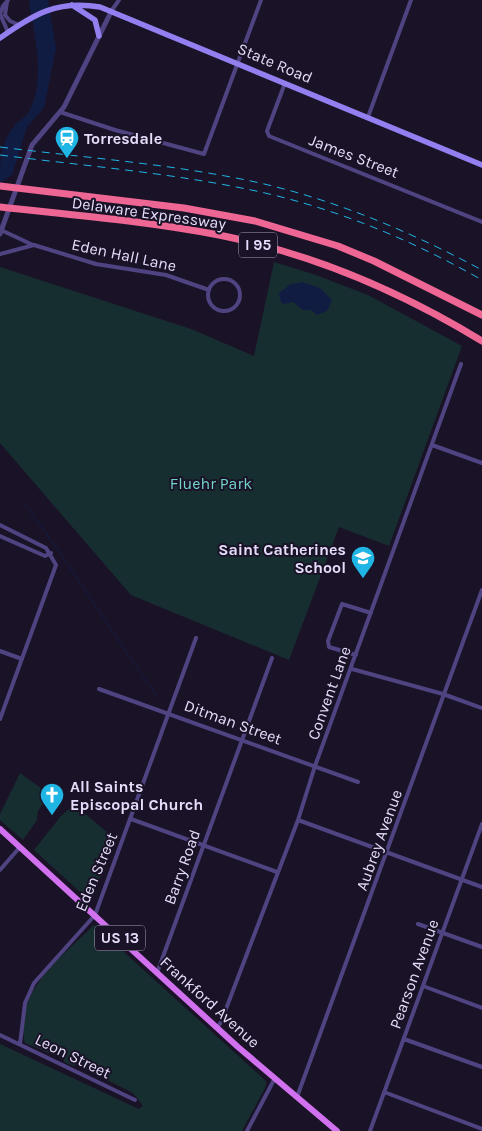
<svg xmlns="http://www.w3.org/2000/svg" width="482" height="1131" viewBox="0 0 482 1131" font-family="Karla,sans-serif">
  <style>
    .green { fill: #172e31 }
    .water { fill: #111c43 }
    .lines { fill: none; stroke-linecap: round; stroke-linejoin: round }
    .stream { stroke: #111c43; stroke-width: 1 }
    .minor { stroke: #4f4481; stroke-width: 4 }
    .tertiary { stroke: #4f4481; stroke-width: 5 }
    .secondary { stroke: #937ff0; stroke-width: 5.5 }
    .primary { stroke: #d271ef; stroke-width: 6 }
    .motorway { stroke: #ee6693; stroke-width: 7 }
    .rail { stroke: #1fb5e5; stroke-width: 1; stroke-dasharray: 8 6; stroke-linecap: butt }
    .labels { text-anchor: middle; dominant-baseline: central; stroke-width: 4; stroke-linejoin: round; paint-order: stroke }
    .shield { fill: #1a1327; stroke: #a8a0bb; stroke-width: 1 }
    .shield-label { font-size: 15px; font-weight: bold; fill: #e5ddfb }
    .street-label { font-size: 16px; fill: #e5ddfb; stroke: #1a1327 }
    .poi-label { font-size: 16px; font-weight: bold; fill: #e5ddfb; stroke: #1a1327; text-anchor: start }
    .park-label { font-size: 16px; fill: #71d4ca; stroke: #1a1327 }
  </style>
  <rect width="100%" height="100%" fill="#1a1327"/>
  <path class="green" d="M274,262L313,274L368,295L462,346L389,546L339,527L289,660L131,595L0,443V267L191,329L254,356Z
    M20,773L49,794L38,811L37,820L23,840L0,820V814Z
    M77,807L114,838L91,902L34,850L61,816L70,808Z
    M94,925L266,1081V1086L242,1131H0V1044L139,1109L143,1106L133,1093L75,1064L74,1066L64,1062V1059L25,1043C12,992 63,956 94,925Z"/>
  <path class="water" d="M29,0H48L56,48L44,108L27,127L12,175L0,183C0,161 0,144 14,126C19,120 27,117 30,110C46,74 34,36 29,0Z
    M303,282L320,288L332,300L327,311L317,315L311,310H303L293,302L283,304L281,302L279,293L291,284Z"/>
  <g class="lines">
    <path class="stream" d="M23,502C71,565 111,633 158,697"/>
    <path class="minor" d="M7,2L5,15L10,21L19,25
      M112,10L119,0
      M8,32L0,14L3,6L8,0
      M285,83L267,131L269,136L482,222
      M60,112L115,130L204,154L261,0
      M368,117L411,0
      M1,230L33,245
      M0,254L34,245L96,264L166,275L209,290
      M208 295a16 16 0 1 1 32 0a16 16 0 1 1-32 0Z
      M432,445L482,463
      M0,525L46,548L56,565L0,719
      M0,536L45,556L51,553
      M0,651L22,659
      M356,655L329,647L328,641L342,604L371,613
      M352,669L443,694L482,708
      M99,689L358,782
      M131,819L277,872
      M298,820L482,887
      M0,870L20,847
      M418,924L482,947
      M157,973L272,658
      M423,986L482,1008
      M217,1028L221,1022L298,820L315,766L461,364
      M0,1035L135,1100
      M404,1039L482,1067
      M20,1044L25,1003L34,983L95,915L196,638
      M384,1092L482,1129
      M297,1097L482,590
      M247,1131L275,1078
      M370,1131L482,824"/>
    <path class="tertiary" d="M0,234L32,145L64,107L112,10"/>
    <path class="secondary" d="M72,5L95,20L99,36
      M0,38C34,14 57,0 100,7L482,165"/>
    <path class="primary" d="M0,829L238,1047L337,1131"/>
    <path class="motorway" d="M0,186L184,208L255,221L338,246L374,261L482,315
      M0,207C73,215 147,221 219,235C313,254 400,291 482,341"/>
    <path class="rail" d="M0,147C87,158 174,164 260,183C338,201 411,232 482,270
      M0,155C86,166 172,173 256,191C335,208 412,240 482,280"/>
  </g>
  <defs>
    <symbol id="station-pin" viewBox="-11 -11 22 30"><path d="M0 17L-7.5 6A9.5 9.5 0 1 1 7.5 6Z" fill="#1fb5e5" stroke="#1a1327"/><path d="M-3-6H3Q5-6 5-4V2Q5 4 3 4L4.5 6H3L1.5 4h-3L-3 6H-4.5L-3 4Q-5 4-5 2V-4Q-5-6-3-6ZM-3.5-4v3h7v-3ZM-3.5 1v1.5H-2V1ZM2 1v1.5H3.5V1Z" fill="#fff"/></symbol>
    <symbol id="school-pin" viewBox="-11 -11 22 30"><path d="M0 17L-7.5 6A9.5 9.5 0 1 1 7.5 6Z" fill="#1fb5e5" stroke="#1a1327"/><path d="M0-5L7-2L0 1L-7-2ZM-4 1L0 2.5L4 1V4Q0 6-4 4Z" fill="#fff"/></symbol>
    <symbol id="church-pin" viewBox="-11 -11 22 30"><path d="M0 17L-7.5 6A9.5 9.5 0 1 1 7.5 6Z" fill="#1fb5e5" stroke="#1a1327"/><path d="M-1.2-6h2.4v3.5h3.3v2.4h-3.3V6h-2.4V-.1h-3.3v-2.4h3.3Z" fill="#fff"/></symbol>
  </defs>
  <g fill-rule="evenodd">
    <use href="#station-pin" x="53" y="124" width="28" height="38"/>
    <use href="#school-pin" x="349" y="544" width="28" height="38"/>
    <use href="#church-pin" x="38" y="781" width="28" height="38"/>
  </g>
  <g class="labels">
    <g class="shield">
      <rect x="239" y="232.5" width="38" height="25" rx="4"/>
      <rect x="95" y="925.5" width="50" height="25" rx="4"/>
    </g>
    <g class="shield-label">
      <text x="258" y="245">I 95</text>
      <text x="120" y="938">US 13</text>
    </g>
    <g class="street-label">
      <text transform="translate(275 63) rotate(23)">State Road</text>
      <text transform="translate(354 156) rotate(21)">James Street</text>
      <text transform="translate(149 213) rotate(8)">Delaware Expressway</text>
      <text transform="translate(124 255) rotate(12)">Eden Hall Lane</text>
      <text transform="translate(329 693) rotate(-70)">Convent Lane</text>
      <text transform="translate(233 722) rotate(20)">Ditman Street</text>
      <text transform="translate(379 840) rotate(-70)">Aubrey Avenue</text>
      <text transform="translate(182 867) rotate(-70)">Barry Road</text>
      <text transform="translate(96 872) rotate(-67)">Eden Street</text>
      <text transform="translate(414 974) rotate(-70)">Pearson Avenue</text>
      <text transform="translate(210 1002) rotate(42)">Frankford Avenue</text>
      <text transform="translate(73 1056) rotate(26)">Leon Street</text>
    </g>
    <g class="poi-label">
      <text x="84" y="138">Torresdale</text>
      <text x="346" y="549" text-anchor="end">Saint Catherines<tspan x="346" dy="18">School</tspan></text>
      <text x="70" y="786">All Saints<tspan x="70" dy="18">Episcopal Church</tspan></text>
    </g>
    <g class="park-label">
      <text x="211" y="483">Fluehr Park</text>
    </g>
  </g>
</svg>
